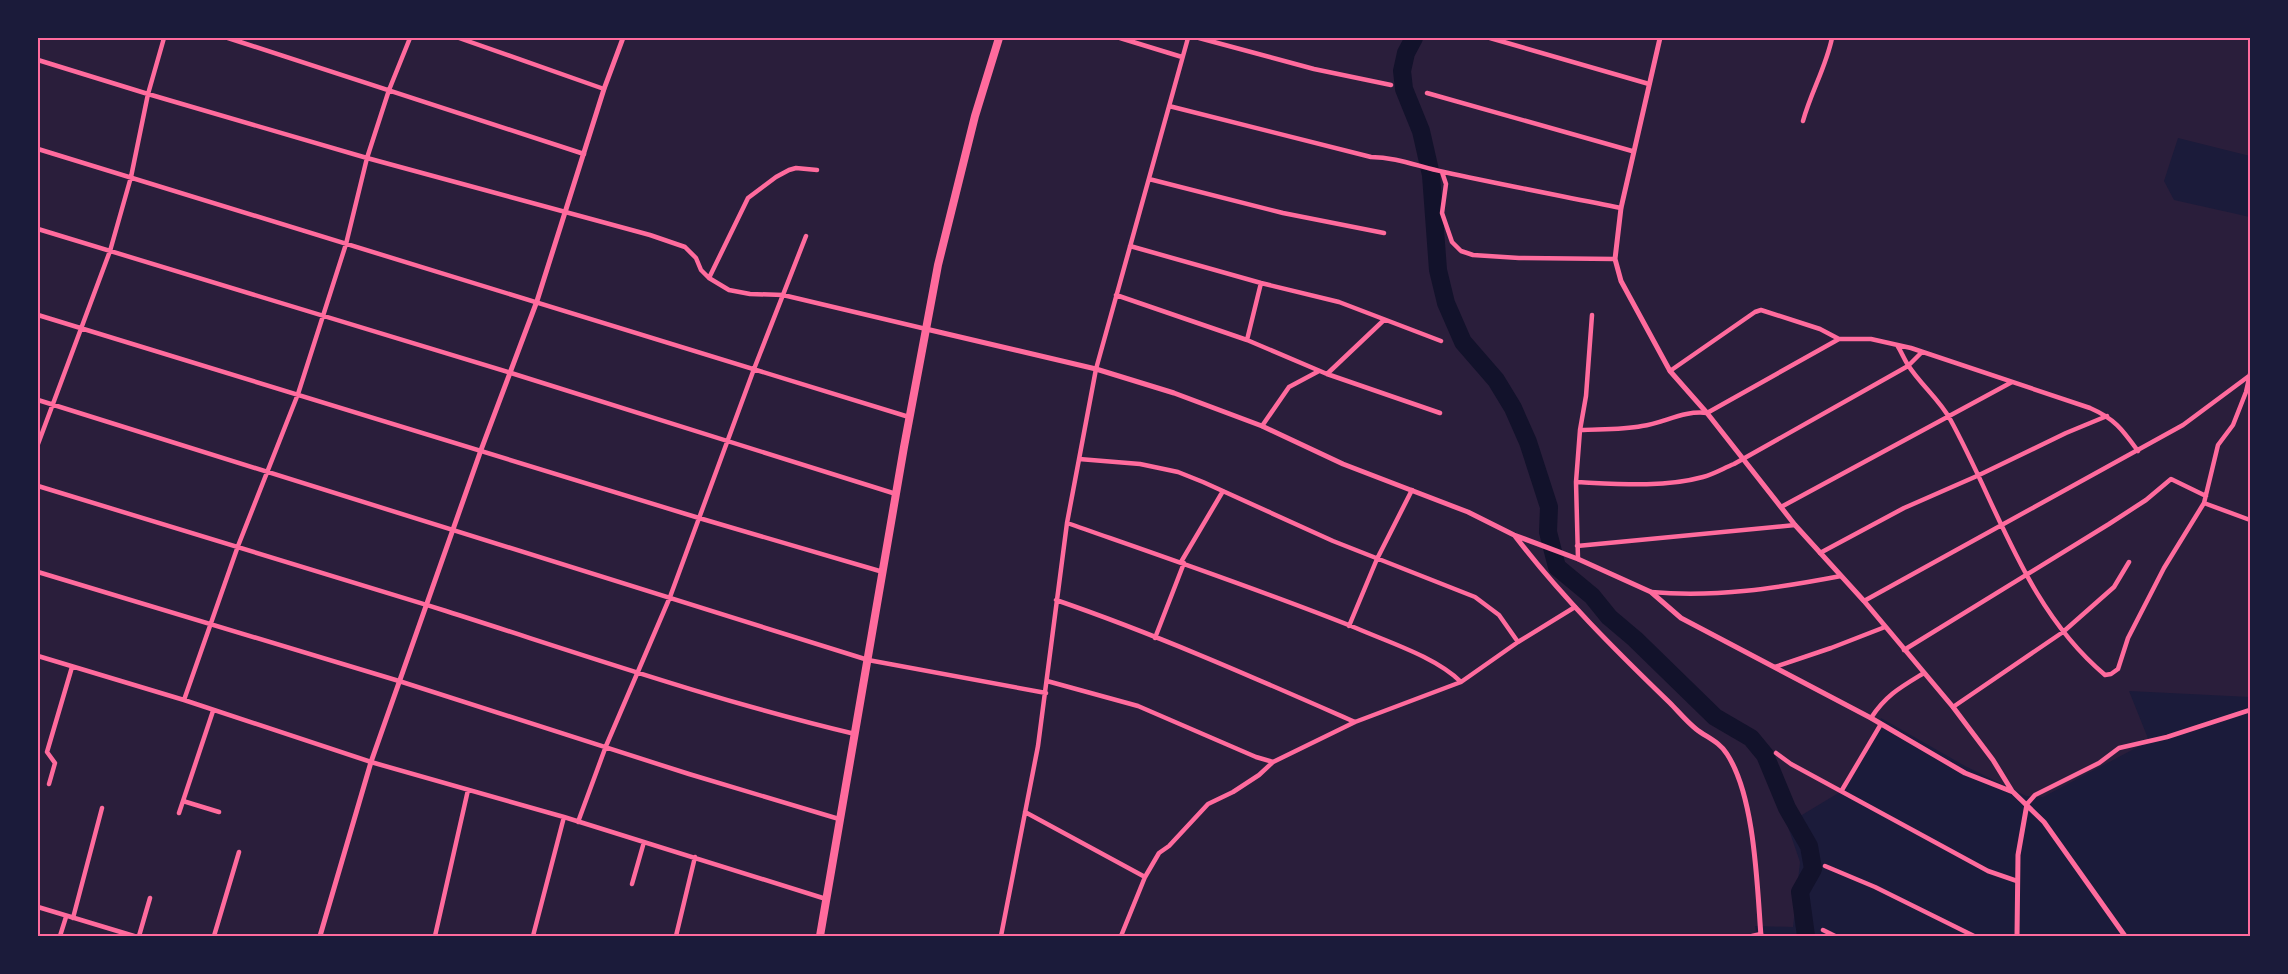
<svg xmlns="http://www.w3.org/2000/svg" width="2288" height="974" viewBox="0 0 2288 974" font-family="Georgia,serif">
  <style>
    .green { fill: #2a1e3b }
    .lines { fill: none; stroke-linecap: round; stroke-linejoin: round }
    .river { stroke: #12122b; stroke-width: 18 }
    .minor { stroke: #ff6b9d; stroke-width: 4.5 }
    .tertiary { stroke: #ff6b9d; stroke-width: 5 }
    .trunk { stroke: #ff6b9d; stroke-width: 8 }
    .neatline { fill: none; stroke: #ff6b9d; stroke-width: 2 }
  </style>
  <rect width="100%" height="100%" fill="#1b1b3a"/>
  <path class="green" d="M38,38H2250V156L2178,138L2164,181L2174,200L2250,217V697L2129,691L2149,741L2043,797L2026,796L1965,766L1881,718L1840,792L1787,824L1800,862L1793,927L1755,926L1756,933L1762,936H38Z"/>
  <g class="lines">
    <path class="river" d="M1414,38L1406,53L1402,71L1404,89L1421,131L1431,175L1438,270L1446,303L1463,342L1496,380L1513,408L1528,442L1549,507L1548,532L1557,567L1592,596L1609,617L1635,639L1715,717L1751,738L1765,755L1787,808L1809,846L1813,869L1800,892L1806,936"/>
    <path class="minor" d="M228,38L584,154
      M459,38L604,89
      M1120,38L1182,57
      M1199,38L1314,69L1391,85
      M1490,38L1649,84
      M38,60L148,94L367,158L650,235L685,247L696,258L701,270L709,278L729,290L750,294L783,295L926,329
      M1427,93L1632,151
      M1169,106L1371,157C1397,157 1419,167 1444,172C1503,185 1562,196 1621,208
      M1803,121C1811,92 1826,67 1832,38
      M38,149L909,417
      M1442,172L1446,184L1442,213L1452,242L1461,251L1473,255L1519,258L1615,259
      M1149,179L1283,213L1384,233
      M38,229L511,373L896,494
      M1130,246L1261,283L1339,302L1441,341
      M709,278L748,198L776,177L789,170L796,168L817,170
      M1116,295L1247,340L1327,374L1440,413
      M38,315L699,518L883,572
      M1247,340L1261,283
      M1897,345C1901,351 1904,359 1908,365C1920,384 1939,399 1950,419C1998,506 2026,609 2105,675L2111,674L2118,669L2128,638L2164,568L2204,503L2218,445L2233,425L2246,392L2250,374
      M1670,371L1755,312L1761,310L1820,329L1839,339
      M1327,374L1384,320
      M38,400L868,660L1046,693
      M1262,426L1289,387L1319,371
      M1580,430C1601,429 1622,430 1642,426C1664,423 1684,410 1707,413L1839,339H1871L1911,348L2090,408C2115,419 2122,429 2138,451
      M38,444L110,251L131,177L148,94L164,38
      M1079,459L1140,464L1178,472L1203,482L1333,541L1475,597L1499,615L1518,642
      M1576,482C1617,484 1663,488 1703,477C1714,474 1724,468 1734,464L1908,366L1922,352
      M38,486C173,528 310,568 446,611C581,654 716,701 855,734
      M2204,503L2250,520
      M1781,507L2012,382
      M1067,523C1164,557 1261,590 1356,628C1388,642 1436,657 1461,682
      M1577,546L1795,525
      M1820,553L1904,508L1977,476L2066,433L2107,416
      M1578,559L1576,482L1580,430L1586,396L1592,315
      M1181,562L1223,491
      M38,572L399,681L689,774L839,819
      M1651,592C1715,598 1778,588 1841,576
      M1056,600C1158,635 1257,679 1355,722
      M1864,601L2183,425L2249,376
      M1349,626L1377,559L1412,490
      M1155,638L1184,563
      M1904,650L2109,524L2146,500L2171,479L2206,496
      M38,656L184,700L371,762L564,817L826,899
      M1775,667L1831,648L1885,627
      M1047,681L1138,706L1256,757L1273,762
      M184,700L238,546L298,394L346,244L367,158L389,90L410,38
      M1953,707L2063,632L2114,587L2129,562
      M1871,718C1886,695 1901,687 1924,673
      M1776,753L1791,764L1988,871L2017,881
      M49,784L55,763L47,752L72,667
      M1842,790L1881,724
      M183,801L219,812
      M2027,804L2035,795L2099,763L2119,748L2167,737L2250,710
      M1025,812L1145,877
      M179,813L213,711
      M578,822L606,746L670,597L754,369L806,236
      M1825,866L1875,887L1974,936
      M632,884L644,842
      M38,907L134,936
      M73,918L102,808
      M1823,930L1835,936
      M60,936L66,917
      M139,936L150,898
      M214,936L239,852
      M435,936L468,790
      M533,936L564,817
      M676,936L695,857
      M1001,936L1038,746L1067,523L1096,369L1188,38
      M1121,936L1145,877L1159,853L1169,846L1208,804L1233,792L1259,775L1273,762L1355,722L1461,682L1518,642L1575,607
      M1752,936L1761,934"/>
    <path class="tertiary" d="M1660,38L1621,208L1615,259L1621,281L1670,371L1707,413L1795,525L1864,601L1953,707L1993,760L2012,791
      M926,329L1096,369L1174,393L1262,426L1343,464L1468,512L1514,535L1578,559L1651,592L1681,618L1871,718L1965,773L2013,792L2044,822L2125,936
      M1515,536C1561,596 1615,650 1670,703C1678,711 1686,721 1696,729C1706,737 1720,742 1727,754C1755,797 1757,885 1761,936
      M320,936L371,762L481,450L537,301L604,89L623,38
      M2017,936L2018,855L2027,804"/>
    <path class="trunk" d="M820,936L904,447L938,265L975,116L999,38"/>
  </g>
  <rect width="2288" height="974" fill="none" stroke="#1b1b3a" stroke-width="78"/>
  <rect x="39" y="39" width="2210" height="896" class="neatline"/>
</svg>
